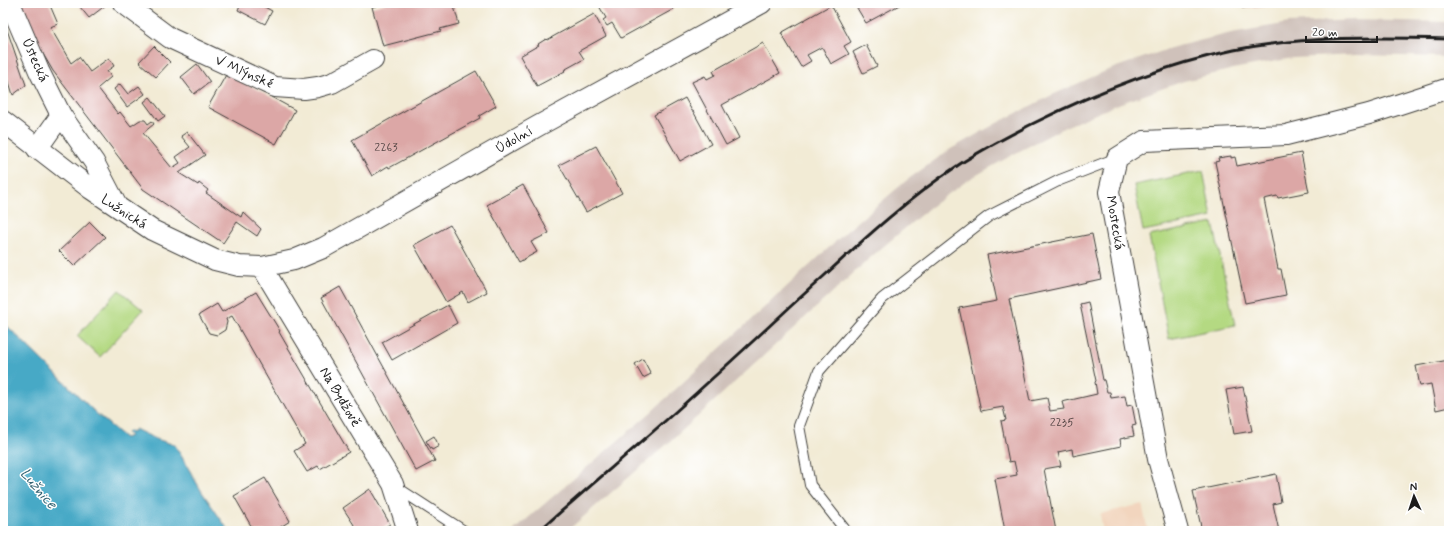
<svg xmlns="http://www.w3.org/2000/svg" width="1452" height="534" viewBox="0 0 1452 534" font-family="Mynerve,sans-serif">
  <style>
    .built { fill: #f2d5be }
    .industrial { fill: #cfc1ba }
    .green { fill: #b4d982; stroke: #687a4f }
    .water { fill: #47a9c6; stroke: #326271 }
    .building { fill: #dca7a6 }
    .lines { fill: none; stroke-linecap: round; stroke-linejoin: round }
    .lane-casing { stroke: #3c3b38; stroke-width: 12 }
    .street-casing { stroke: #3c3b38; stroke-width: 22 }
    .lane { stroke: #fff; stroke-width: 10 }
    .street { stroke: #fff; stroke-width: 20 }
    .rail { stroke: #1c1c1c; stroke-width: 3 }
    .labels { text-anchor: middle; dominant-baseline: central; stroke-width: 3; stroke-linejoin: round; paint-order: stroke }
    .number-label { font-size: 12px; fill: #4c3f3e }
    .street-label { font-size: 14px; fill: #1c1c1c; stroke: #fff }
    .water-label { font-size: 15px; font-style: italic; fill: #326271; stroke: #fff }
  </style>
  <rect width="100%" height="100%" fill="#fff"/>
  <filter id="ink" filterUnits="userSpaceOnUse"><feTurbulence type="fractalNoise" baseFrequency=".025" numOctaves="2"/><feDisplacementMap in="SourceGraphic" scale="8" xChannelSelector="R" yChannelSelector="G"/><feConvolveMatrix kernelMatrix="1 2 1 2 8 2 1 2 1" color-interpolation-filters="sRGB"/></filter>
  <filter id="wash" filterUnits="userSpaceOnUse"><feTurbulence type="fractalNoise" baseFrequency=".012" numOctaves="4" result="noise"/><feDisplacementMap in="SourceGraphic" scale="16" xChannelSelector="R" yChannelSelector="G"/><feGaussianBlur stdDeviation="0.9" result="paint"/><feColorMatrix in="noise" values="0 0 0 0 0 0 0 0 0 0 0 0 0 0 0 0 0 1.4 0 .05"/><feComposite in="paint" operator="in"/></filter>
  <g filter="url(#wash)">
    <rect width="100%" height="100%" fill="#f2ebd5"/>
    <path class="built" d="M1142,504L1148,531H1103L1100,514Z"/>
    <path class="industrial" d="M1355,20L1449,22V57L1356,55L1293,58L1238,68L1184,81L1121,103L1065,127L1014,154L968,180L929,208L871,257L673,439L567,531H513L650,413L848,230L907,180L949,150L997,123L1050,96L1108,70L1174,47L1231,33L1289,23Z"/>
    <path class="green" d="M1203,171L1212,217L1143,231L1134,185Z
      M1213,223L1235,325L1169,339L1149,236Z
      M119,290L143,310L100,357L77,336Z"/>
    <path class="water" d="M3,322L97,414L125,438L130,436L127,433L129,431L132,433L135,429L156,439L175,445L202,492L229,531H3Z"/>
    <g id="blocks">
      <path class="building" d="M19,3H49L58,24L50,27L71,63L79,57L90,72L109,58L114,66L107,71L111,77L98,88L118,114L120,112L131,126L140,120H145L148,124L152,121L154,124L143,133L172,168L180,163L176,157L190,147L181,136L187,132L205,155L179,173L198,185L199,183L208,190L206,193L241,217L243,212L261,229L257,236L237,222L223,243L143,189L53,71L32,35Z
        M84,3H104L106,5L89,18L80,7Z
        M241,3H257L272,11L265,24L238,10Z
        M387,3H453L459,24L440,29L441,31L383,46L372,7Z
        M605,3H610V4L613,3H671L674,9L621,38L612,23L607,26L603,20L606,18L599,6Z
        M854,3H903L866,23Z
        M1242,3H1284V4L1242,8Z
        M831,5L851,42L844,46L849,54L831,64L822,47L807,55L811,61L801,67L781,33Z
        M594,14L606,36L579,51L584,59L564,70L565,71L537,86L520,56L539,45L538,44L546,39L547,40Z
        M3,18L26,85L13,95L7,75L3,76Z
        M763,43L780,73L722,105L739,138L726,145L692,82L705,76L707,79L715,75L713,71Z
        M866,45L877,66L863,73L853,52Z
        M154,46L170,62L156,77L139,62Z
        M197,64L210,82L194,94L181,77Z
        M476,71L496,106L479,116L480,118L389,168L388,166L372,176L352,140Z
        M227,73L295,110L276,144L208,107Z
        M120,84L128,94L139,86L145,94L127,107L114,89Z
        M150,97L165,116L158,121L144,102Z
        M685,98L692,111H693L711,144L680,161L654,115Z
        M596,146L622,193L586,212L559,165Z
        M1301,153L1309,192L1278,198L1277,196L1264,199L1278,269H1281L1286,295L1245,303L1215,162L1219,161L1218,158L1231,156V158L1235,157L1237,166Z
        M523,185L549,233L531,242L537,252L519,262L487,205Z
        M90,222L105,237L74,266L59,251Z
        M450,225L487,292L468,302L463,292L446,302L414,245Z
        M1092,234L1101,279L1009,299L1030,401L1047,398L1050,411L1064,409L1062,402L1097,394L1095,382L1096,381L1080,304L1088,302L1103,380H1104L1107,392H1110L1111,398L1125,396L1127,406L1132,405L1136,425L1132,426L1134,436L1120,439L1121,446L1073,456L1072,449L1058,452L1061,466L1044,469L1056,531H1005L995,479L1017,475L1014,461L1009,462L1001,421L1006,420L1003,407L981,411L959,308L997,301L987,255Z
        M340,287L435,461L416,471L321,298Z
        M256,292L280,331L279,332L349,452L320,469L318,466L307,472L294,451L305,444L232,316L226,319L227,322L225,330L217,335L209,333L199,315L217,304L222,312Z
        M448,305L457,323L392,360L382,342Z
        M643,359L651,374L643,378L635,364Z
        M1449,360V407L1436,410L1431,384L1420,386L1416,366Z
        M1243,387L1252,431L1234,434L1226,390Z
        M434,436L439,446L432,450L426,441Z
        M1276,474L1281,502L1273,504L1279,531H1202L1193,491Z
        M265,478L290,521L274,531H254L234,496Z
        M370,489L390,524L379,531H358L343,508Z"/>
    </g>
  </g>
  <g filter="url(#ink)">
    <use href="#blocks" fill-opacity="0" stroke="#3c3b38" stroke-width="1"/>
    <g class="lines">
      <defs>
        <path id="lane" d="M396,487L464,531
          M846,531L810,485L799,426L819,371L882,299L989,216L1060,180L1117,158"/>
        <path id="street" d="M10,3L39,71L61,115L94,162L117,206
          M123,3L170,38L275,87L304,89L318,87L332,83L373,60
          M3,121L91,189L152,230L215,260L239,266L262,267L294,260L323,248L538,126L762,3
          M37,149L61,115
          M262,267L393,484L408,531
          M1178,531L1158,459L1109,192L1117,158L1144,141L1286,135L1369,114L1449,88"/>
      </defs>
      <use href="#lane" class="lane-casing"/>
      <use href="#street" class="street-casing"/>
      <use href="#lane" class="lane"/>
      <use href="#street" class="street"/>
      <path class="rail" d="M539,531C594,482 651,435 705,385C745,349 784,312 824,276C866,237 909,198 957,166C981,150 1007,137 1032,124C1096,92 1164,65 1234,50C1305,36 1377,37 1449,39"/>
    </g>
  </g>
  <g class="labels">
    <g class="number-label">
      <text x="386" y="148">2263</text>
      <text x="1062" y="423">2235</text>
    </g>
    <g class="street-label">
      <text transform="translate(35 60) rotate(66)">Ústecká</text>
      <text transform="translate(244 72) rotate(24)">V Mlýnské</text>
      <text transform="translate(514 140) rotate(-30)">Údolní</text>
      <text transform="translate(124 212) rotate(33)">Lužnická</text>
      <text transform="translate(1115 223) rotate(80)">Mostecká</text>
      <text transform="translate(340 397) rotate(59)">Na Bydžově</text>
    </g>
    <g class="water-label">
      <text transform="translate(38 489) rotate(50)">Lužnice</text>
    </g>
  </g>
  <rect width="1452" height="534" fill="none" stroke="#fff" stroke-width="16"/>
  <g transform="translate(1414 496) rotate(357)" stroke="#ffffff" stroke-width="3" paint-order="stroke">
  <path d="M0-3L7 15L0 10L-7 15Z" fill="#1c1c1c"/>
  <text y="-6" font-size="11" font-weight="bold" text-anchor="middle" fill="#1c1c1c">N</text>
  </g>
  <path d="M1306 36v6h71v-6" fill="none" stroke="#1c1c1c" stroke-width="2"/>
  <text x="1312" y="36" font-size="12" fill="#1c1c1c" stroke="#ffffff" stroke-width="3" paint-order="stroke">20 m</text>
</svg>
